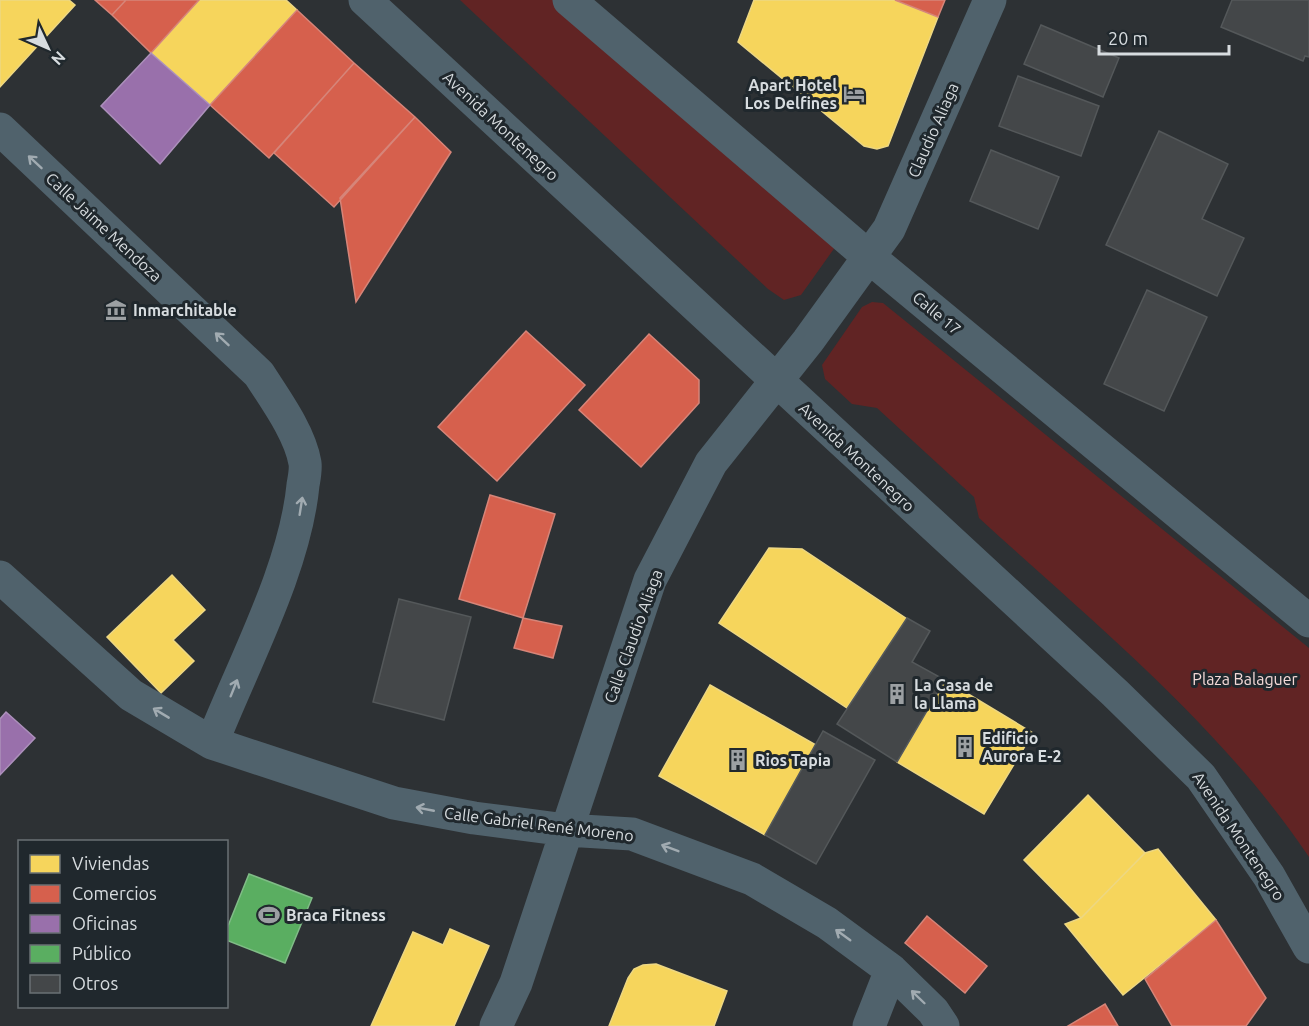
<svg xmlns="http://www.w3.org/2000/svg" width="1309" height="1026" viewBox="0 0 1309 1026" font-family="Ubuntu,sans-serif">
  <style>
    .park { fill: #612424 }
    .homes { fill: #f6d55c; stroke: #edd783; stroke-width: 1.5 }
    .shops { fill: #d6604d; stroke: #d68579; stroke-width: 1.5 }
    .offices { fill: #9970ab; stroke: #ac90bb; stroke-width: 1.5 }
    .public { fill: #5aae61; stroke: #80bc87; stroke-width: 1.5 }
    .building { fill: #444749; stroke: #54585a; stroke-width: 1.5 }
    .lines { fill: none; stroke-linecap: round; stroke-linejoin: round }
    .minor { stroke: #50626c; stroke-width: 33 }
    .oneway { stroke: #a1abb1 }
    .labels { text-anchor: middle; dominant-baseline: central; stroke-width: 6; stroke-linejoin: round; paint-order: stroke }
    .poi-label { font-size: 16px; font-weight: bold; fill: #d7dcdf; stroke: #20282d; text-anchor: start }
    .street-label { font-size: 16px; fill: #d7dcdf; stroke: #20282d }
    .park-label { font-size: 16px; fill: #f5dad8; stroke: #20282d }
  </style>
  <rect width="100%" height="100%" fill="#2d3134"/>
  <path class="park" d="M460,0H582L843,236L801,295L784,300L768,289Z
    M872,302L883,303L1309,648V857C1221,726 1095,624 979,518L974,497L877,408L852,404L825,379L822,365L862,307Z"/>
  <path class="homes" d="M0,0H69L75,5L0,87Z
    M199,0H286L297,10L210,105L151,53Z
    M754,0H895L938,17L888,146L877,149L864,146L738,42Z
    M769,548L802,549L907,619L847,708L719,623Z
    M172,575L205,610L173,640L194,661L161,693L107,637Z
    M945,680L1033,733L984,814L897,762Z
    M710,685L816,745L765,835L659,776Z
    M1088,795L1145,853L1081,918L1024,860Z
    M1158,849L1216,920L1123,995L1065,924L1081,918L1145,853Z
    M450,929L489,946L454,1026H371L413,932L443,945Z
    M656,964L727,991L714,1026H609L628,978L634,969L643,965Z"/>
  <path class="shops" d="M95,0H126L112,15Z
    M126,0H199L151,53L112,15Z
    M895,0H945L938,17Z
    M297,10L354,63L269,158L210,105Z
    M354,63L415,117L334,207L274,153Z
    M415,117L451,152L356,302L340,198Z
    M526,331L585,385L497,481L438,427Z
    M649,334L699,380V403L641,467L579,410Z
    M490,495L555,514L523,618L459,599Z
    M523,618L562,626L553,658L514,648Z
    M927,916L987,966L965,993L905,943Z
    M1216,920L1266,998L1246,1026H1172L1145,979Z
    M1105,1004L1118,1026H1068Z"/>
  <path class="offices" d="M151,53L210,105L160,164L101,106Z
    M6,712L35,738L0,775V719Z"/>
  <path class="public" d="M249,874L312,898L285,963L226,940V931Z"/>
  <path class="building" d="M1232,0H1309V57L1305,56L1303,61L1221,27Z
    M1041,25L1119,58L1103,97L1024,64Z
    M1018,76L1099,106L1081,156L999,126Z
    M1159,131L1228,164L1202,219L1244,238L1217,296L1106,245Z
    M991,150L1059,177L1038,229L970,201Z
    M1147,290L1207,317L1164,411L1104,384Z
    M399,599L471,617L444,720L373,702Z
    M907,618L930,631L912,662L945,680L897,762L837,724Z
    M823,731L875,760L816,864L765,835Z"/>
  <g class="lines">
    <path class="minor" d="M365,0L1115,693L1201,777L1269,876L1309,947
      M569,0L869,257L1309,621
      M0,129L259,374C275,399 300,433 305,463C306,470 304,479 303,485C295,569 243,664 212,743
      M0,577L131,695L212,743L394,803L474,818L566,830L632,834L752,879L827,923L891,970L933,1011L943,1026
      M496,1026L516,983L650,580L711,463L808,341L889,229L990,0
      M869,1026L891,970"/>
  </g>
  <defs><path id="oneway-shaft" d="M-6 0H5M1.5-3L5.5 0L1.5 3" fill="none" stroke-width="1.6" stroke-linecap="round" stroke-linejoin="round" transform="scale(1.5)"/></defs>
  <g class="oneway">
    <use href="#oneway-shaft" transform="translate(35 162) rotate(-137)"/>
    <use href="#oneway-shaft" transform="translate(222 339) rotate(-137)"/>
    <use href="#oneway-shaft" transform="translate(301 506) rotate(-81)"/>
    <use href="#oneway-shaft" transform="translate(234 688) rotate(-68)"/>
    <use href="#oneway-shaft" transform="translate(161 713) rotate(-149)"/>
    <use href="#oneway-shaft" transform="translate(425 809) rotate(-169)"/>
    <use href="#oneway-shaft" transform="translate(670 848) rotate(-159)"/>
    <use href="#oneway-shaft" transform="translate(843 935) rotate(-144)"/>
    <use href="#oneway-shaft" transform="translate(918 997) rotate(-136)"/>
  </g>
  <defs>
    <symbol id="hotel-bare" viewBox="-9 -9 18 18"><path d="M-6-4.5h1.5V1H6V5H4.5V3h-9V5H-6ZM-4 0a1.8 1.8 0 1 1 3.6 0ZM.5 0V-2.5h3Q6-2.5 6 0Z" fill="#9ca0a3" stroke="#20282d" stroke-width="2.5" paint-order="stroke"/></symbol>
    <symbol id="museum-bare" viewBox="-9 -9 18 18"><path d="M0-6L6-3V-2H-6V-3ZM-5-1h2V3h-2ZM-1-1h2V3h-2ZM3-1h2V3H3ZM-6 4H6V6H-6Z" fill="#9ca0a3" stroke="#20282d" stroke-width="2.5" paint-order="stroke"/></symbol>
    <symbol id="building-bare" viewBox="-9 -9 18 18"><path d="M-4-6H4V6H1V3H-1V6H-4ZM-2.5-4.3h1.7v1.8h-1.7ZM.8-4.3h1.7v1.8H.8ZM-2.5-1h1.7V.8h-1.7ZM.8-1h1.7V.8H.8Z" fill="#9ca0a3" stroke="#20282d" stroke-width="2.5" paint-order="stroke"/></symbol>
    <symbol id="stadium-bare" viewBox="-9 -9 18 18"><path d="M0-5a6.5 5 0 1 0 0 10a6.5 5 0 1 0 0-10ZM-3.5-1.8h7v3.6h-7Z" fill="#9ca0a3" stroke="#20282d" stroke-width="2.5" paint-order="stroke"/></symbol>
  </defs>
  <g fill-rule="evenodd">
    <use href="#hotel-bare" x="839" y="79" width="30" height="30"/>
    <use href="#museum-bare" x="101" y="295" width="30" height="30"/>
    <use href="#building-bare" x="882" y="679" width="30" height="30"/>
    <use href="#building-bare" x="950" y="732" width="30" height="30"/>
    <use href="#building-bare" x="723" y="745" width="30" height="30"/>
    <use href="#stadium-bare" x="254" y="900" width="30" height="30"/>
  </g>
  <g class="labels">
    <g class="poi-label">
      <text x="837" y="85" text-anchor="end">Apart Hotel<tspan x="837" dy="18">Los Delfines</tspan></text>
      <text x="133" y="310">Inmarchitable</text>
      <text x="914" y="685">La Casa de<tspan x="914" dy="18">la Llama</tspan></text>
      <text x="982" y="738">Edificio<tspan x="982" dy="18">Aurora E-2</tspan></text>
      <text x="755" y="760">Rios Tapia</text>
      <text x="286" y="915">Braca Fitness</text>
    </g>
    <g class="street-label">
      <text transform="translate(501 126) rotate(43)">Avenida Montenegro</text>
      <text transform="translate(933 130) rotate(-66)">Claudio Aliaga</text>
      <text transform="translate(104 227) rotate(43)">Calle Jaime Mendoza</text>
      <text transform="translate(937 313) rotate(40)">Calle 17</text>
      <text transform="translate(857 457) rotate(43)">Avenida Montenegro</text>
      <text transform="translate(633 636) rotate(-70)">Calle Claudio Aliaga</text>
      <text transform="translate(539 824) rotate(7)">Calle Gabriel René Moreno</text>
      <text transform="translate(1239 836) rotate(56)">Avenida Montenegro</text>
    </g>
    <g class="park-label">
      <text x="1245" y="679">Plaza Balaguer</text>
    </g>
  </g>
  <rect x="18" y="840" width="210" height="168" fill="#20282d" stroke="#697074" stroke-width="1.5"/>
  <rect x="30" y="855" width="30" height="18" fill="#f6d55c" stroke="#697074" stroke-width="1.5"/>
  <text x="72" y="870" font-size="18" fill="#d7dcdf">Viviendas</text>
  <rect x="30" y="885" width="30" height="18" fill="#d6604d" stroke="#697074" stroke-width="1.5"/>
  <text x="72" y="900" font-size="18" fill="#d7dcdf">Comercios</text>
  <rect x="30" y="915" width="30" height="18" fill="#9970ab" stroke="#697074" stroke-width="1.5"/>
  <text x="72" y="930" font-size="18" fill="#d7dcdf">Oficinas</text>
  <rect x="30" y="945" width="30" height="18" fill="#5aae61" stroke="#697074" stroke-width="1.5"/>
  <text x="72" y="960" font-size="18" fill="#d7dcdf">Público</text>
  <rect x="30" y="975" width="30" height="18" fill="#444749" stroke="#697074" stroke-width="1.5"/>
  <text x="72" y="990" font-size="18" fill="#d7dcdf">Otros</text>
  <g transform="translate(48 48) rotate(134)" stroke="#20282d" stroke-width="4.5" paint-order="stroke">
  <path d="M0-4.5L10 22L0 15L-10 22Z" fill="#d7dcdf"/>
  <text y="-9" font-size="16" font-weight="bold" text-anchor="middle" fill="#d7dcdf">N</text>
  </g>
  <path d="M1099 45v9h130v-9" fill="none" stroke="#d7dcdf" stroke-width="3"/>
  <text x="1108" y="45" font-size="18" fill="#d7dcdf" stroke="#20282d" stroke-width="4.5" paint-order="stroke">20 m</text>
</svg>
